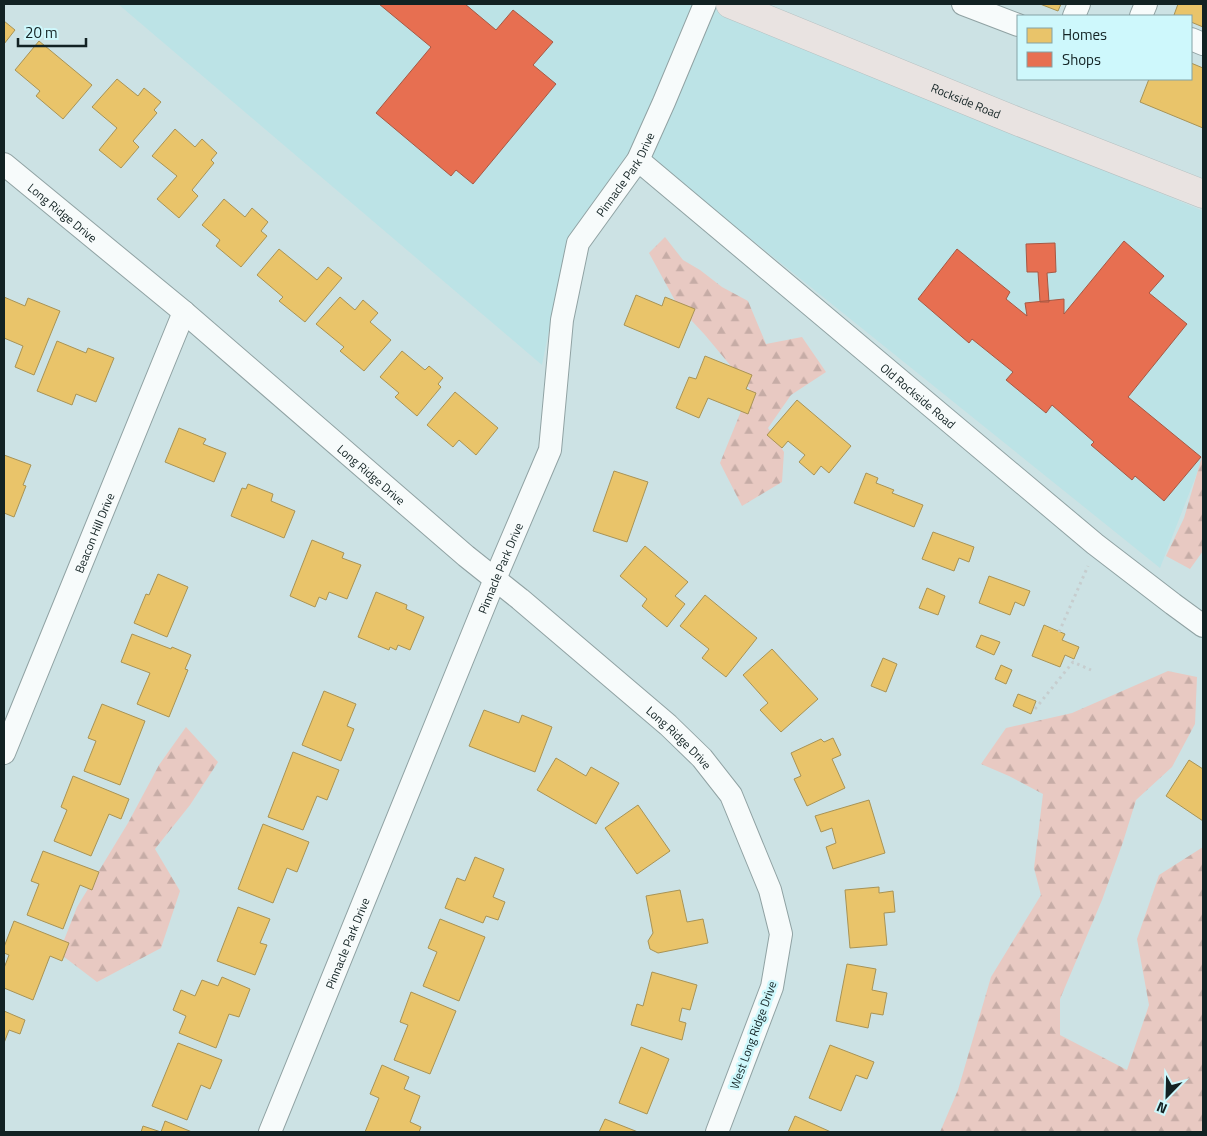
<svg xmlns="http://www.w3.org/2000/svg" width="1207" height="1136" viewBox="0 0 1207 1136" font-family="'Titillium Web',sans-serif">
  <style>
    .built { fill: #bce3e6 }
    .forest { fill: url(#forest-firs) }
    .homes { fill: #e9c46a; stroke: #a89355 }
    .shops { fill: #e76f51; stroke: #a75843 }
    .lines { fill: none; stroke-linecap: round; stroke-linejoin: round }
    .minor-casing { stroke: #90a2a3; stroke-width: 24 }
    .primary-casing { stroke: #b5c0c1; stroke-width: 29 }
    .path { stroke: #c6cdce; stroke-width: 3; stroke-dasharray: 2.5 4; stroke-linecap: butt }
    .minor { stroke: #f7fbfb; stroke-width: 22 }
    .primary { stroke: #e9e3e1; stroke-width: 28 }
    .labels { text-anchor: middle; dominant-baseline: central; stroke-width: 5; stroke-linejoin: round; paint-order: stroke }
    .street-label { font-size: 12px; fill: #122223; stroke: #cef8fc }
  </style>
  <defs>
    <pattern id="forest-firs" width="22" height="20" patternUnits="userSpaceOnUse" patternTransform="scale(1.25)"><rect width="22" height="20" fill="#e8c9c2"/><path d="M5 1l3.5 6h-7zM16 11l3.5 6h-7z" fill="#c6aca6"/></pattern>
  </defs>
  <rect width="100%" height="100%" fill="#cce2e4"/>
  <path class="built" d="M118,4H705L1203,211V458L1160,568L634,145L568,237L542,365Z"/>
  <path class="forest" d="M665,237L683,260L700,270L722,287L748,301L766,344L802,337L826,372L791,395L768,428L784,452L782,482L742,506L720,463L750,389L705,335L678,306L649,253Z
    M1203,453V551L1190,569L1166,556L1184,518Z
    M1168,671L1197,677L1195,724L1172,767L1136,800L1123,842L1102,900L1060,999V1035L1127,1070L1149,1005L1137,939L1159,875L1203,847V1132H940L958,1090L991,977L1041,895L1034,868L1043,794L1009,776L981,764L1006,728L1072,713Z
    M186,727L218,762L190,805L155,849L180,891L161,948L97,982L59,953L77,907L128,823L159,765Z"/>
  <path class="homes" d="M1040,4H1061L1058,11Z
    M1178,4H1203V27L1191,22V16H1177L1174,15Z
    M4,21L15,30L4,44Z
    M39,41L92,85L63,119L36,96L40,91L15,70Z
    M1191,63L1203,68V128L1140,102L1149,79H1191Z
    M117,79L138,96L144,88L161,102L154,110L157,113L133,141L139,147L121,168L99,150L117,128L92,107Z
    M175,129L195,147L202,139L217,153L211,160L214,163L192,190L198,196L179,218L157,199L177,176L152,156Z
    M224,199L245,217L252,208L268,222L261,231L267,236L241,267L216,246L220,240L202,225Z
    M279,249L317,280L328,267L342,278L305,322L279,301L283,297L257,275Z
    M636,295L662,306L665,297L695,309L679,348L624,325Z
    M4,297L25,306L28,298L60,311L34,375L15,367L23,346L4,338Z
    M340,297L355,310L363,300L378,313L370,322L391,340L364,371L340,351L344,347L316,324Z
    M57,341L86,353L88,348L114,358L96,402L76,394L72,405L37,391Z
    M402,351L425,370L429,366L443,378L438,384L441,387L417,416L395,397L399,393L380,377Z
    M705,356L752,375L746,389L756,393L748,414L708,398L699,418L676,408L689,377L696,379Z
    M455,392L498,428L476,455L459,440L453,447L427,425Z
    M797,400L851,446L829,473L821,466L814,475L799,462L805,455L788,441L782,448L767,435Z
    M179,428L206,439L203,444L226,453L214,482L165,462Z
    M4,455L31,465L23,485L26,486L14,517L4,513Z
    M614,471L648,482L627,542L593,531Z
    M866,473L878,478L876,483L894,490L892,493L923,505L914,527L854,503Z
    M248,484L273,494L271,501L295,511L284,538L231,516L242,488L246,489Z
    M933,532L974,547L969,562L959,558L954,571L922,559Z
    M312,540L344,553L342,558L361,565L347,599L329,592L326,600L319,597L315,607L290,596Z
    M645,546L688,582L675,596L685,604L667,627L642,606L647,599L620,576Z
    M158,574L188,587L167,637L134,623L146,594L149,595Z
    M989,576L1030,591L1024,606L1015,602L1010,615L979,603Z
    M927,588L945,596L938,615L919,608Z
    M376,592L407,605L406,609L424,617L410,650L398,645L396,650L390,647L389,650L358,637Z
    M705,595L757,638L726,677L702,658L709,649L680,626Z
    M1044,625L1065,634L1062,640L1079,647L1074,659L1065,655L1060,667L1032,656Z
    M132,634L171,649L172,647L191,655L185,669L188,670L169,717L137,704L150,673L121,662Z
    M981,635L1000,642L994,655L976,647Z
    M772,649L818,699L781,732L760,710L768,703L743,675Z
    M883,658L897,664L886,692L871,686Z
    M1001,665L1012,670L1006,684L995,679Z
    M324,691L356,704L347,726L354,729L341,761L302,745Z
    M1018,694L1036,701L1031,714L1013,706Z
    M102,704L145,721L120,785L84,771L96,741L88,738Z
    M484,710L519,723L522,715L552,727L535,772L469,746Z
    M833,738L841,755L832,759L845,788L807,806L794,779L801,776L791,753L821,739L824,742Z
    M293,752L339,770L327,800L317,796L303,830L268,817Z
    M556,758L586,776L591,767L619,783L596,824L537,790Z
    M1189,760L1203,769V821L1166,796Z
    M73,776L129,799L121,819L109,814L91,856L54,841L67,810L61,807Z
    M869,800L885,853L833,869L826,847L836,843L832,828L821,832L815,816Z
    M638,805L670,851L637,874L605,828Z
    M263,824L309,842L297,872L287,868L273,903L238,889Z
    M43,851L99,872L92,890L80,885L63,929L27,915L39,884L31,881Z
    M475,857L504,869L493,897L505,902L498,920L486,916L483,923L445,908L457,878L465,881Z
    M879,887V893L893,891L895,912L884,913L887,945L850,948L845,890Z
    M680,890L687,922L703,919L708,943L658,953L650,949L648,941L653,933L646,896Z
    M238,907L270,919L260,943L267,945L255,975L217,961Z
    M440,919L485,937L459,1001L423,986L437,952L428,948Z
    M14,921L69,943L62,961L50,956L33,1000L4,988V968L9,955L4,953V947Z
    M847,964L876,969L872,990L887,993L883,1015L871,1013L868,1028L836,1021Z
    M652,972L697,985L690,1010L682,1008L679,1021L686,1023L682,1040L631,1025L637,1004L643,1006Z
    M222,977L250,989L239,1017L229,1014L216,1048L179,1033L186,1016L173,1010L181,990L195,996L202,980L218,986Z
    M411,992L456,1011L430,1074L394,1060L408,1025L400,1022Z
    M4,1011L25,1020L20,1034L9,1030L4,1043Z
    M178,1043L222,1060L210,1089L201,1085L187,1120L152,1106Z
    M830,1045L874,1062L867,1079L856,1075L841,1111L809,1098Z
    M641,1047L669,1059L647,1114L619,1103Z
    M382,1065L409,1077L404,1089L420,1096L410,1122L421,1127L419,1132H365L379,1098L370,1094Z
    M795,1116L831,1132H788Z
    M605,1119L638,1132H599Z
    M165,1121L192,1132H141L143,1126L161,1132Z"/>
  <path class="shops" d="M379,4H465L496,30L513,10L553,42L533,65L556,84L473,184L456,170L451,176L376,113L431,47Z
    M1124,241L1164,276L1149,293L1187,324L1128,397L1201,457L1164,501L1135,476L1132,480L1091,445L1094,442L1052,405L1046,413L1006,380L1013,372L972,339L969,343L918,299L957,249L1010,292L1006,299L1027,316L1025,303L1064,299V314Z
    M1055,243L1056,272L1047,273L1049,302H1040L1038,272H1027L1026,244Z"/>
  <g class="lines">
    <defs>
      <g id="minor">
        <path d="M963,4L1018,25"/>
        <path d="M1074,16L1079,4"/>
        <path d="M1141,16L1146,4"/>
        <path d="M1191,39L1203,44"/>
        <path id="s1" d="M638,160L1095,544L1173,604L1203,626"/>
        <path id="s2" d="M4,164L184,312L466,556L520,599L668,725L702,758L731,795L770,890L781,934L772,987L717,1132"/>
        <path id="s3" d="M4,753L184,312"/>
        <path id="s4" d="M270,1132L495,579L550,450L562,320L578,243L638,160L664,102L705,4"/>
      </g>
      <g id="primary">
        <path id="s5" d="M730,4L1019,122L1203,194"/>
      </g>
    </defs>
    <use href="#minor" class="minor-casing"/>
    <use href="#primary" class="primary-casing"/>
    <path class="path" d="M1059,632L1088,566
      M1035,709L1073,662L1091,670"/>
    <use href="#minor" class="minor"/>
    <use href="#primary" class="primary"/>
  </g>
  <g class="labels">
    <g class="street-label">
      <text stroke="none"><textPath href="#s5" startOffset="255">Rockside Road</textPath></text>
      <text stroke="none"><textPath href="#s4" startOffset="1030">Pinnacle Park Drive</textPath></text>
      <text stroke="none"><textPath href="#s2" startOffset="76">Long Ridge Drive</textPath></text>
      <text stroke="none"><textPath href="#s1" startOffset="366">Old Rockside Road</textPath></text>
      <text stroke="none"><textPath href="#s2" startOffset="481">Long Ridge Drive</textPath></text>
      <text stroke="none"><textPath href="#s3" startOffset="238">Beacon Hill Drive</textPath></text>
      <text stroke="none"><textPath href="#s4" startOffset="609">Pinnacle Park Drive</textPath></text>
      <text stroke="none"><textPath href="#s2" startOffset="886">Long Ridge Drive</textPath></text>
      <text stroke="none"><textPath href="#s4" startOffset="204">Pinnacle Park Drive</textPath></text>
      <text transform="translate(753 1035) rotate(-70)">West Long Ridge Drive</text>
    </g>
  </g>
  <rect width="1207" height="1136" fill="none" stroke="#122223" stroke-width="10"/>
  <rect x="1017" y="15" width="175" height="65" fill="#cef8fc" stroke="#83a2a5"/>
  <rect x="1027" y="28" width="25" height="15" fill="#e9c46a" stroke="#83a2a5"/>
  <text x="1062" y="40" font-size="15" fill="#122223">Homes</text>
  <rect x="1027" y="52" width="25" height="15" fill="#e76f51" stroke="#83a2a5"/>
  <text x="1062" y="65" font-size="15" fill="#122223">Shops</text>
  <g transform="translate(1167 1096) rotate(203)" stroke="#cef8fc" stroke-width="4" paint-order="stroke">
  <path d="M0-4L9 19L0 12L-9 19Z" fill="#122223"/>
  <text y="-8" font-size="14" font-weight="bold" text-anchor="middle" fill="#122223">N</text>
  </g>
  <path d="M18 38v8h68v-8" fill="none" stroke="#122223" stroke-width="2.5"/>
  <text x="25" y="38" font-size="15" fill="#122223" stroke="#cef8fc" stroke-width="4" paint-order="stroke">20 m</text>
</svg>
